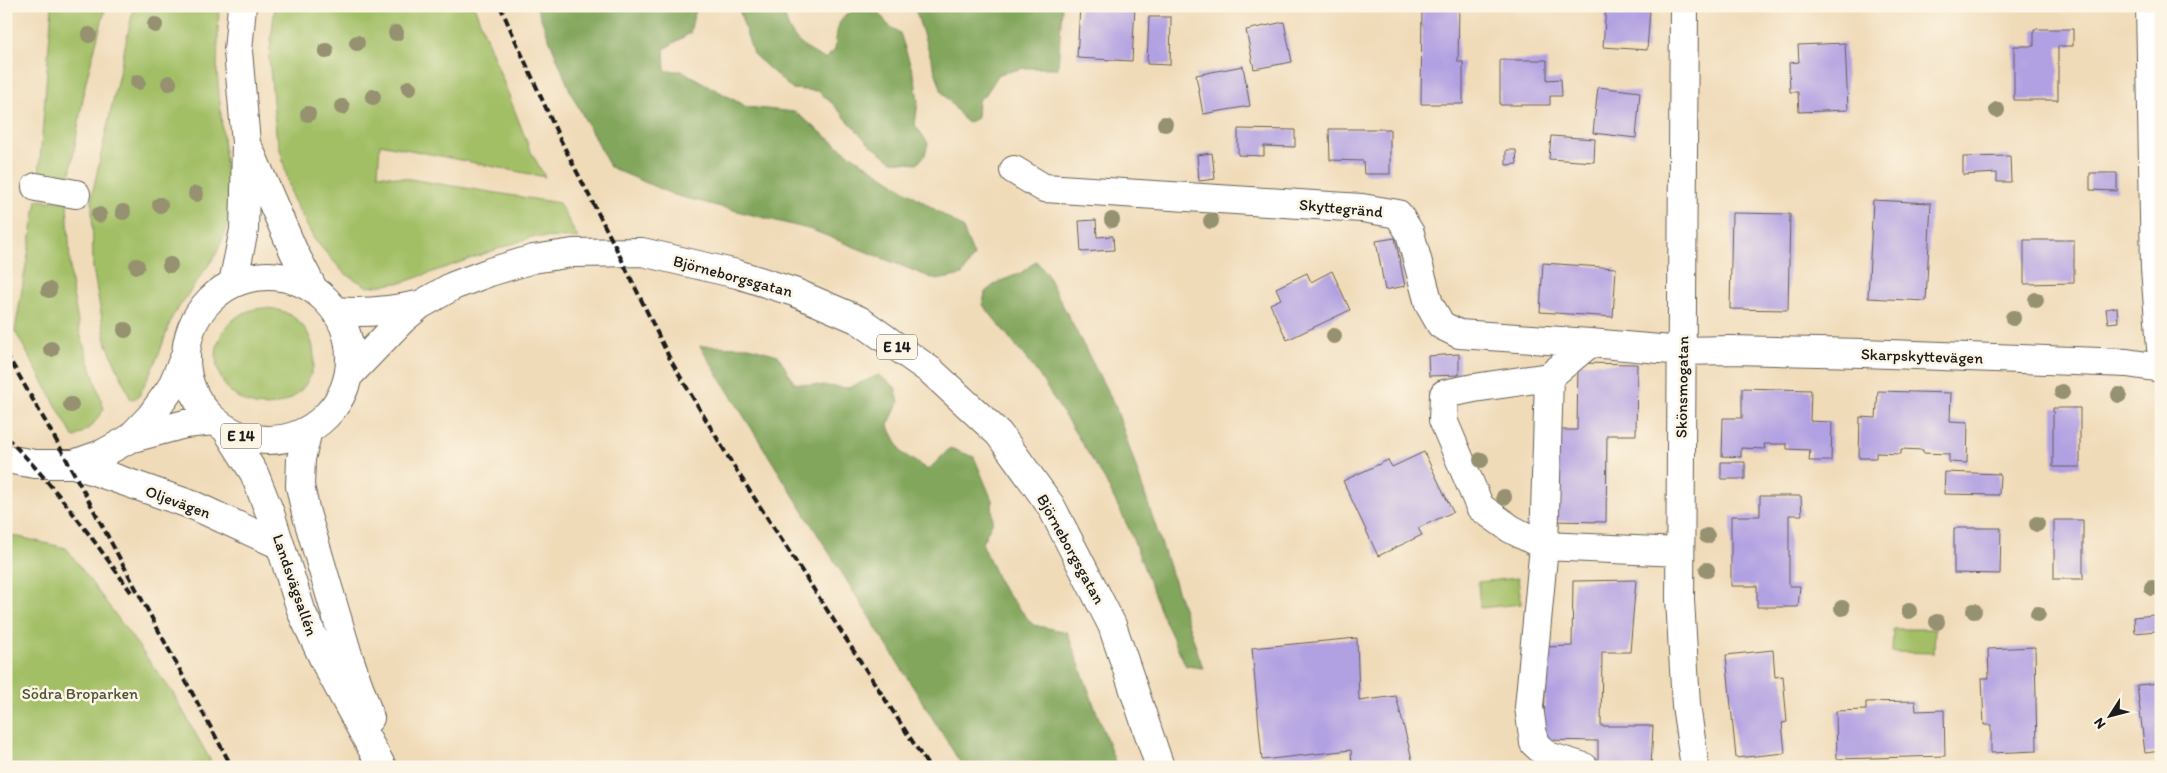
<svg xmlns="http://www.w3.org/2000/svg" width="2167" height="773" viewBox="0 0 2167 773" font-family="Itim,sans-serif">
  <style>
    .green { fill: #a3bf66; stroke: #606e41 }
    .forest { fill: #82a65b; stroke: #4f613c }
    .building { fill: #b2a1e2 }
    .lines { fill: none; stroke-linecap: round; stroke-linejoin: round }
    .minor-casing { stroke: #665f53; stroke-width: 30 }
    .major-casing { stroke: #665f53; stroke-width: 30 }
    .highway-casing { stroke: #665f53; stroke-width: 30 }
    .minor { stroke: #fff; stroke-width: 28 }
    .major { stroke: #fff; stroke-width: 28 }
    .highway { stroke: #fff; stroke-width: 28 }
    .rail { stroke: #1c1c1c; stroke-width: 4; stroke-dasharray: 8 4; stroke-linecap: butt }
    .tree { fill: #959171 }
    .labels { text-anchor: middle; dominant-baseline: central; stroke-width: 5; stroke-linejoin: round; paint-order: stroke }
    .shield { fill: #fcf5e5; stroke: #5f5d58; stroke-width: 1 }
    .shield-label { font-size: 15px; font-weight: bold; fill: #1c1c1c }
    .street-label { font-size: 16px; fill: #1c1c1c; stroke: #fcf5e5 }
    .park-label { font-size: 16px; fill: #4b5536; stroke: #fcf5e5 }
  </style>
  <rect width="100%" height="100%" fill="#fcf5e5"/>
  <filter id="ink" filterUnits="userSpaceOnUse"><feTurbulence type="fractalNoise" baseFrequency=".02" numOctaves="2"/><feDisplacementMap in="SourceGraphic" scale="10" xChannelSelector="R" yChannelSelector="G"/><feConvolveMatrix kernelMatrix="1 2 1 2 8 2 1 2 1" color-interpolation-filters="sRGB"/></filter>
  <filter id="wash" filterUnits="userSpaceOnUse"><feTurbulence type="fractalNoise" baseFrequency=".0096" numOctaves="4" result="noise"/><feDisplacementMap in="SourceGraphic" scale="20" xChannelSelector="R" yChannelSelector="G"/><feGaussianBlur stdDeviation="1.12" result="paint"/><feColorMatrix in="noise" values="0 0 0 0 0 0 0 0 0 0 0 0 0 0 0 0 0 1.4 0 .05"/><feComposite in="paint" operator="in"/></filter>
  <g filter="url(#wash)">
    <rect width="100%" height="100%" fill="#f0dbb9"/>
    <path class="green" d="M52,6H106L86,81L69,180L39,175Z
      M134,6H219L217,71L228,193V225L217,253L172,317L159,354L139,396L131,400L106,342L93,268L92,195Z
      M275,6H474L530,150L545,177L380,144L378,174L559,203L578,238L532,237L404,282L368,287L344,273L314,239L292,197L276,133L269,57Z
      M37,200L67,202L71,283L80,333L104,409L91,427L74,438L15,331Z
      M216 357a49 49 0 1 1 98 0a49 49 0 1 1-98 0Z
      M6,534L66,548L173,693L214,767H6Z
      M1518,578L1521,604L1480,608L1478,582Z
      M1893,629H1935L1934,653L1892,652Z"/>
    <path class="forest" d="M536,6H696L690,33L664,49L665,71H682L747,107L795,112L846,152L962,227L974,256L962,275L937,280L812,230L674,195L610,167L571,93Z
      M738,6H783C787,36 799,46 825,59L835,50C838,15 840,13 875,6L887,24L900,33L915,79L918,101L915,125L928,143L925,155L918,163L892,161L869,144L832,103L818,91L792,89L753,54Z
      M914,6H1062L1058,68H1025L999,74L986,94L978,100L977,118L967,123L942,92Z
      M1036,261L1046,273L1116,408L1203,668L1186,666L1163,617L1129,529L1105,480L1037,372L983,305L985,292L998,282L1021,273Z
      M700,346L749,347L778,355L794,383L848,388L879,375L895,387L899,402L888,425L902,453L928,470L950,448L974,457L992,500L993,521L982,543L1001,586L1033,625L1067,632L1117,767H963Z"/>
    <g id="blocks">
      <path class="building" d="M1080,6H1135L1132,61L1077,58Z
        M1422,6H1459L1458,62H1463V104H1421Z
        M1606,6L1650,9L1647,50L1603,47Z
        M1149,17H1171L1170,65L1147,64Z
        M1284,22L1292,62L1254,69L1246,30Z
        M2034,29H2073V46H2058V100H2014V46H2034Z
        M1845,43L1848,110L1799,112L1798,92H1790L1789,63L1799,62L1798,45Z
        M1500,60H1547V80L1561,79L1562,96H1550V105H1500Z
        M1243,66L1250,106L1203,114L1196,75Z
        M1598,87L1640,92L1636,138L1593,133Z
        M1238,129L1295,130V147L1264,146V156L1238,155Z
        M1329,129H1390V174H1364L1363,161L1330,160Z
        M1551,136L1595,139L1594,162L1549,159Z
        M1506,150H1516L1517,164L1506,165Z
        M1212,153L1215,179L1199,181L1197,155Z
        M2010,156L2011,182H1997V173L1963,175V157Z
        M2090,173H2117V191L2090,190Z
        M1873,200L1931,203L1926,301L1868,298Z
        M1732,213L1790,214L1788,310L1730,309Z
        M1096,220L1097,237L1113,236L1114,250L1081,252L1079,221Z
        M1395,238L1405,286L1385,290L1376,241Z
        M2024,240H2074V283L2024,284Z
        M1543,263L1616,268L1613,317L1540,312Z
        M1332,271L1350,310L1287,340L1270,304L1281,299L1276,288L1307,273L1311,282Z
        M2117,307L2118,322L2108,323L2106,309Z
        M1459,354V375L1429,376L1428,356Z
        M1578,363L1637,364L1636,435H1607L1606,522L1548,521L1550,430H1577Z
        M1742,388L1811,390L1810,421L1832,422L1831,461H1809L1810,450L1787,449V444H1764L1765,449L1741,448V457L1722,456L1723,418H1742Z
        M1878,391L1951,393L1950,421L1968,422L1967,463L1949,462V454L1923,453V450L1901,449V454L1876,453V458H1859L1860,417L1876,418Z
        M2053,408H2080V467H2053Z
        M1424,452L1453,512L1418,528L1422,535L1378,556L1343,481L1388,460L1392,467Z
        M1721,462H1745V479H1721Z
        M1945,472L2000,474L1999,495L1944,494Z
        M1760,496H1801L1802,515H1789V586H1800L1798,607H1757V586H1731V516H1760Z
        M2054,520H2083V579H2054Z
        M1954,528H2001L2000,574L1954,573Z
        M1636,580L1630,652H1602L1601,726H1653L1651,767H1598V741L1543,740L1547,647L1572,646L1573,581Z
        M2154,615L2156,631L2135,633L2134,617Z
        M1357,638L1359,701L1396,696L1414,767H1352L1351,750L1262,760L1252,648Z
        M2035,647L2037,751L1991,753V725H1984L1982,678H1989L1988,649Z
        M1773,650L1775,677L1783,676L1787,722L1782,723L1785,753L1736,758L1726,655Z
        M2161,683V751L2145,753L2137,685Z
        M1915,701L1916,711L1944,710L1945,756L1837,759L1836,711L1866,710V702Z"/>
    </g>
  </g>
  <g filter="url(#ink)">
    <use href="#blocks" fill-opacity="0" stroke="#665f53" stroke-width="1"/>
    <g class="lines">
      <defs>
        <path id="minor" d="M1684,6L1680,599L1686,705L1695,767
          M2150,6L2155,268L2161,348
          M1014,170L1044,188L1362,208L1398,214L1410,233L1429,304L1441,325L1459,334L1590,343L1683,351L1731,350L1863,353L2127,363L2161,368
          M36,187L76,194
          M1590,343L1549,377L1474,388L1444,394L1443,420L1480,507L1511,529L1544,546L1680,552
          M1549,377L1544,546L1529,707L1534,743L1548,756L1584,767
          M129,439L151,416L171,388L186,354
          M6,459L35,464H74L102,454L129,439L185,424L214,421
          M74,464L195,506L280,545"/>
        <path id="major" d="M226,429L254,473L270,513L302,613L326,664L382,767
          M308,430L301,459L300,486L306,513L348,655L370,718"/>
        <path id="highway" d="M250,151L294,252L314,290
          M186 358a82 82 0 1 1 164 0a82 82 0 1 1-164 0Z
          M233,283L244,230L245,194L246,143L238,51L242,6
          M336,311C365,314 390,311 418,305
          M349,375L402,320L420,305L453,286L490,272L533,259L573,253L642,252L737,274L794,292L859,320L931,371L999,434L1051,506L1112,625L1160,767"/>
      </defs>
      <use href="#minor" class="minor-casing"/>
      <use href="#major" class="major-casing"/>
      <use href="#highway" class="highway-casing"/>
      <use href="#minor" class="minor"/>
      <use href="#major" class="major"/>
      <use href="#highway" class="highway"/>
      <path class="rail" d="M500,6L559,137L615,246L671,361L733,465L929,767
        M6,353L56,440L232,767
        M6,437C54,484 92,538 131,592"/>
    </g>
    <g class="tree">
      <circle cx="155" cy="25" r="8"/>
      <circle cx="396" cy="33" r="8"/>
      <circle cx="89" cy="35" r="8"/>
      <circle cx="357" cy="43" r="8"/>
      <circle cx="326" cy="51" r="8"/>
      <circle cx="138" cy="82" r="8"/>
      <circle cx="169" cy="83" r="8"/>
      <circle cx="409" cy="88" r="8"/>
      <circle cx="373" cy="97" r="8"/>
      <circle cx="342" cy="107" r="8"/>
      <circle cx="1997" cy="110" r="8"/>
      <circle cx="308" cy="114" r="8"/>
      <circle cx="1165" cy="124" r="8"/>
      <circle cx="196" cy="194" r="8"/>
      <circle cx="160" cy="205" r="8"/>
      <circle cx="123" cy="212" r="8"/>
      <circle cx="99" cy="215" r="8"/>
      <circle cx="1112" cy="220" r="8"/>
      <circle cx="1211" cy="221" r="8"/>
      <circle cx="170" cy="265" r="8"/>
      <circle cx="137" cy="266" r="8"/>
      <circle cx="49" cy="290" r="8"/>
      <circle cx="2036" cy="300" r="8"/>
      <circle cx="2013" cy="318" r="8"/>
      <circle cx="125" cy="330" r="8"/>
      <circle cx="1334" cy="336" r="8"/>
      <circle cx="51" cy="349" r="8"/>
      <circle cx="2062" cy="392" r="8"/>
      <circle cx="2119" cy="395" r="8"/>
      <circle cx="71" cy="405" r="8"/>
      <circle cx="1481" cy="460" r="8"/>
      <circle cx="1504" cy="497" r="8"/>
      <circle cx="2037" cy="524" r="8"/>
      <circle cx="1707" cy="536" r="8"/>
      <circle cx="1707" cy="570" r="8"/>
      <circle cx="2152" cy="588" r="8"/>
      <circle cx="1842" cy="608" r="8"/>
      <circle cx="1909" cy="611" r="8"/>
      <circle cx="1974" cy="611" r="8"/>
      <circle cx="2038" cy="614" r="8"/>
      <circle cx="1937" cy="622" r="8"/>
    </g>
  </g>
  <g class="labels">
    <g class="shield">
      <rect x="877" y="334.5" width="40" height="25" rx="4"/>
      <rect x="221" y="423.5" width="40" height="25" rx="4"/>
    </g>
    <g class="shield-label">
      <text x="897" y="347">E 14</text>
      <text x="241" y="436">E 14</text>
    </g>
    <g class="street-label">
      <text transform="translate(1341 208) rotate(5)">Skyttegränd</text>
      <text transform="translate(733 276) rotate(15)">Björneborgsgatan</text>
      <text transform="translate(1922 356) rotate(2)">Skarpskyttevägen</text>
      <text transform="translate(1682 387) rotate(-89)">Skönsmogatan</text>
      <text transform="translate(178 502) rotate(20)">Oljevägen</text>
      <text transform="translate(1071 549) rotate(61)">Björneborgsgatan</text>
      <text transform="translate(295 585) rotate(71)">Landsvägsallén</text>
    </g>
    <g class="park-label">
      <text x="80" y="693">Södra Broparken</text>
    </g>
  </g>
  <rect width="2167" height="773" fill="none" stroke="#fcf5e5" stroke-width="25"/>
  <g transform="translate(2110 716) rotate(234)" stroke="#fcf5e5" stroke-width="4" paint-order="stroke">
  <path d="M0-4L9 19L0 12L-9 19Z" fill="#1c1c1c"/>
  <text y="-8" font-size="14" font-weight="bold" text-anchor="middle" fill="#1c1c1c">N</text>
  </g>
</svg>
